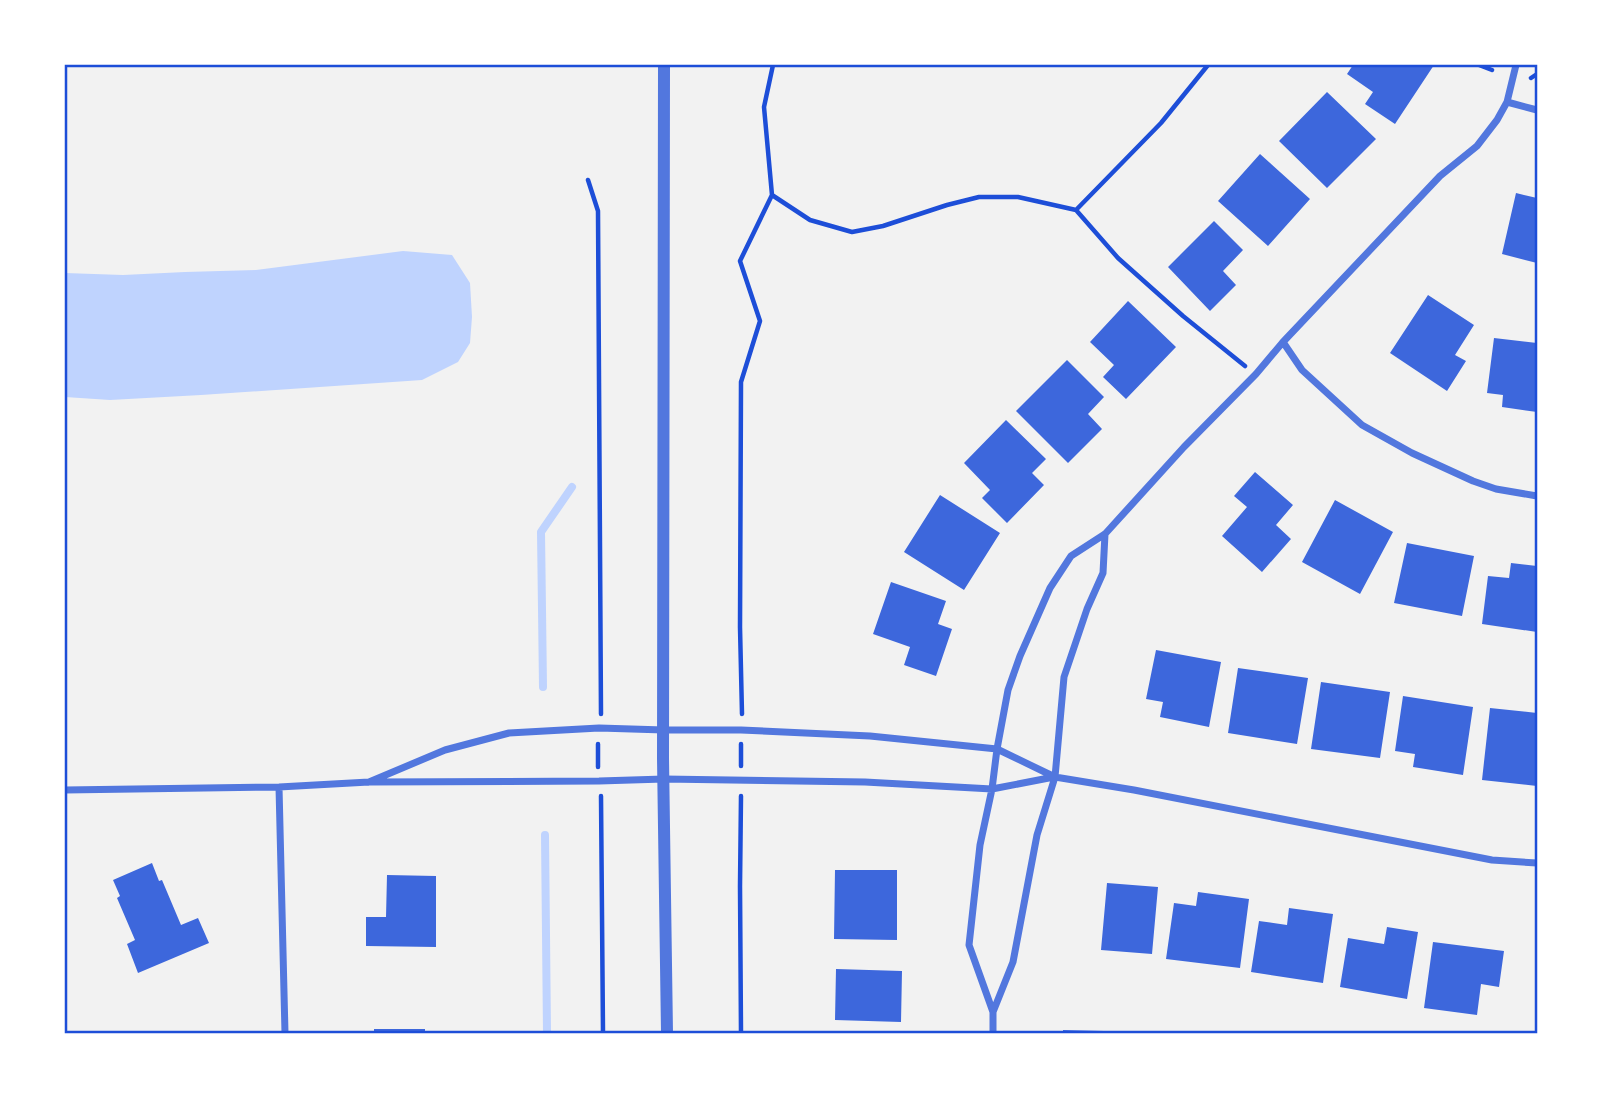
<svg xmlns="http://www.w3.org/2000/svg" width="1602" height="1098" viewBox="0 0 1602 1098" font-family="Jost,sans-serif">
  <style>
    .water { fill: #bfd3fe }
    .lines { fill: none; stroke-linecap: round; stroke-linejoin: round }
    .stream { stroke: #bfd3fe; stroke-width: 8 }
    .building { fill: #3d67dc }
    .path { stroke: #1d4ed8; stroke-width: 4.5 }
    .minor { stroke: #5277de; stroke-width: 7 }
    .tertiary { stroke: #5277de; stroke-width: 12 }
    .neatline { fill: none; stroke: #1d4ed8; stroke-width: 2.5 }
  </style>
  <rect width="100%" height="100%" fill="#f2f2f2"/>
  <path class="water" d="M403,251L452,255L470,283L472,317L470,343L458,362L422,380L201,395L110,400L65,397V273L123,275L185,272L256,270Z"/>
  <g class="lines">
    <path class="stream" d="M543,687L541,532L572,487
      M545,835L547,1033"/>
  </g>
  <path class="building" d="M1353,65H1434L1395,124L1365,104L1373,92L1347,74Z
    M1327,92L1376,139L1327,188L1279,141Z
    M1260,154L1310,199L1268,246L1218,201Z
    M1516,193L1537,198V263L1502,254Z
    M1214,221L1243,250L1223,271L1236,285L1210,311L1168,267Z
    M1428,295L1474,325L1455,355L1466,361L1447,391L1390,353Z
    M1128,301L1176,347L1126,399L1103,377L1114,365L1090,342Z
    M1494,338L1537,343V412L1502,407L1503,395L1487,393Z
    M1067,360L1104,397L1088,414L1102,429L1068,463L1016,411Z
    M1006,420L1046,459L1032,473L1044,485L1007,523L982,498L990,490L964,463Z
    M1255,472L1293,505L1276,525L1291,539L1262,572L1222,536L1247,507L1234,496Z
    M940,495L1000,533L964,590L904,552Z
    M1335,500L1393,532L1360,594L1302,562Z
    M1407,543L1474,556L1462,616L1394,603Z
    M1511,563L1537,566V632L1482,624L1488,576L1509,578Z
    M891,582L946,601L938,624L952,629L936,676L904,665L910,647L873,634Z
    M1156,650L1221,662L1209,727L1160,717L1163,702L1146,699Z
    M1238,668L1308,678L1297,744L1228,733Z
    M1321,682L1390,692L1380,758L1311,749Z
    M1403,696L1473,707L1463,775L1413,767L1415,754L1395,751Z
    M1490,708L1537,713V786L1482,780Z
    M152,863L159,881L162,880L181,925L198,918L209,943L138,973L127,944L135,940L117,898L120,896L113,880Z
    M835,870H897V940L834,939Z
    M387,875L436,876V947L366,946V917H386Z
    M1107,883L1158,887L1152,954L1101,950Z
    M1198,892L1249,899L1240,968L1166,959L1174,903L1196,906Z
    M1289,908L1333,914L1323,983L1251,972L1259,921L1287,925Z
    M1387,927L1418,932L1407,999L1340,987L1348,938L1384,944Z
    M1433,942L1504,951L1499,987L1481,984L1477,1015L1424,1008Z
    M836,969L902,971L901,1022L835,1020Z
    M374,1029H425V1033H374Z
    M1063,1030L1104,1031V1033H1063Z"/>
  <g class="lines">
    <path class="path" d="M1479,65L1492,70
      M1531,78L1537,74
      M588,180L598,211L601,714
      M772,195L810,220L852,232L883,226L947,205L979,197H1018L1076,210L1118,258L1183,316L1245,366
      M1076,210L1161,123L1208,65
      M742,714L740,627L741,382L760,321L740,261L772,195L764,107L773,65
      M598,744V767
      M741,744V766
      M601,796L603,1033
      M741,1033L740,886L741,796"/>
    <path class="minor" d="M1507,102L1537,110
      M1283,342L1302,370L1362,425L1412,453L1473,481L1496,489L1537,496
      M369,782L445,750L509,733L599,728L664,730H741L870,736L997,749L1055,777L1134,790L1492,860L1537,863
      M279,787L285,1033
      M65,790L279,787L369,782L599,781L664,779L865,782L992,789L1054,777
      M993,1012L1013,962L1037,835L1055,777L1064,677L1087,609L1103,573L1105,534
      M993,1033V1012L969,945L980,845L992,789L997,749L1008,690L1020,656L1050,588L1071,556L1105,534L1184,447L1256,374L1283,342L1440,176L1477,146L1497,120L1507,102L1516,65"/>
    <path class="tertiary" d="M664,65L663,758L667,1033"/>
  </g>
  <rect width="1602" height="1098" fill="none" stroke="#ffffff" stroke-width="133"/>
  <rect x="66" y="66" width="1470" height="966" class="neatline"/>
</svg>
